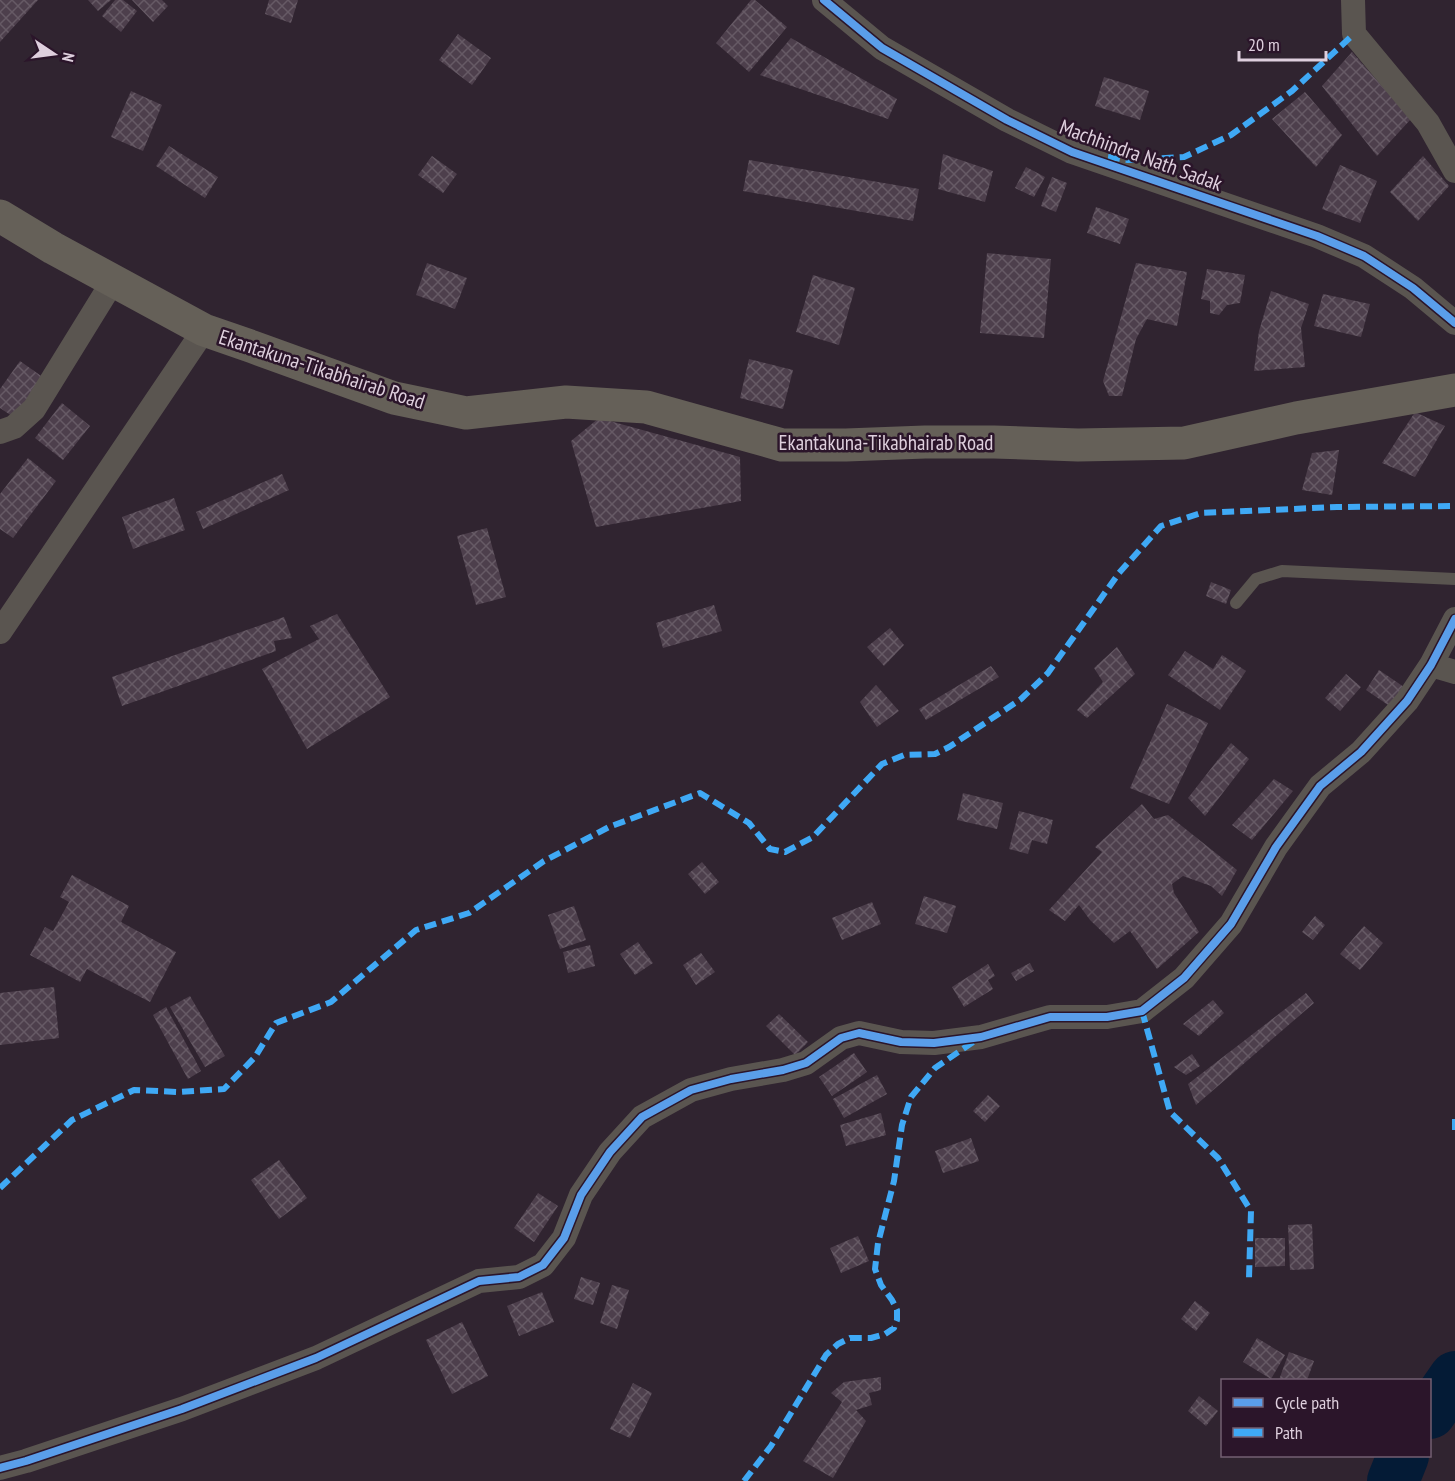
<svg xmlns="http://www.w3.org/2000/svg" width="1455" height="1481" viewBox="0 0 1455 1481" font-family="'PT Sans Narrow',sans-serif">
  <style>
    .lines { fill: none; stroke-linecap: round; stroke-linejoin: round }
    .river { stroke: #041b36; stroke-width: 52 }
    .building { fill: url(#building-cross-hatch) }
    .lane { stroke: #5a5550; stroke-width: 12 }
    .street { stroke: #5a5550; stroke-width: 24 }
    .secondary { stroke: #656058; stroke-width: 33 }
    .quiet { stroke: #3fa9f5; stroke-width: 6; stroke-dasharray: 12 6; stroke-linecap: butt }
    .cycleway-casing { stroke: #2b152a; stroke-width: 11 }
    .cycleway { stroke: #5a9eea; stroke-width: 8 }
    .labels { text-anchor: middle; dominant-baseline: central; stroke-width: 5; stroke-linejoin: round; paint-order: stroke }
    .street-label { font-size: 21px; fill: #decfdd; stroke: #2b152a }
  </style>
  <defs>
    <pattern id="building-cross-hatch" width="8" height="8" patternUnits="userSpaceOnUse" patternTransform="scale(1.5)"><rect width="8" height="8" fill="#4d3f4c"/><path d="M0 0l8 8M0 8l8-8" fill="none" stroke="#665a65"/></pattern>
  </defs>
  <rect width="100%" height="100%" fill="#302430"/>
  <g class="lines">
    <path class="river" d="M1430,1413L1455,1377
      M1393,1481L1403,1456"/>
  </g>
  <path class="building" d="M0,0H38L0,42Z
    M88,0H111L98,11Z
    M115,0H123L137,11L121,32L102,16Z
    M132,0H162L168,6L153,22Z
    M269,0H298L291,23L265,14Z
    M751,0H755L787,27L749,72L716,43Z
    M458,34L491,58L472,85L439,60Z
    M791,38L897,99L888,119L760,75Z
    M1352,52L1411,119L1377,156L1322,86Z
    M1104,77L1149,91L1140,120L1095,106Z
    M131,91L162,105L143,151L111,137Z
    M1305,92L1342,135L1316,167L1272,119Z
    M169,146L218,177L205,198L156,166Z
    M943,154L993,171L985,202L938,189Z
    M432,156L457,174L443,193L418,175Z
    M1423,156L1449,186L1418,221L1390,192Z
    M749,160L919,189L913,221L743,191Z
    M1340,165L1377,181L1360,223L1322,209Z
    M1026,167L1045,177L1034,197L1015,188Z
    M1052,177L1067,183L1056,212L1041,206Z
    M1096,207L1129,219L1120,244L1087,233Z
    M987,253L1051,259L1044,338L980,333Z
    M427,263L467,278L455,309L416,295Z
    M1136,263L1187,272L1177,326L1147,319L1136,339L1122,396H1109L1103,381Z
    M1207,269L1245,275L1240,303L1227,305L1219,315L1210,313V301L1201,299Z
    M813,275L855,288L839,345L796,332Z
    M1271,291L1309,304L1301,328L1305,367L1254,371L1259,331Z
    M1323,294L1370,304L1361,337L1314,326Z
    M749,359L793,370L783,409L740,398Z
    M20,361L44,378L15,418L0,408V389Z
    M62,403L90,426L63,460L35,438Z
    M1415,412L1445,426L1415,477L1382,463Z
    M599,418L740,457L741,501L596,527L571,441Z
    M1339,450L1332,495L1302,490L1312,453Z
    M28,458L56,481L13,538L0,529V494Z
    M282,474L289,490L203,529L196,512Z
    M174,498L185,530L133,549L122,517Z
    M487,528L506,597L476,605L457,536Z
    M1211,582L1231,590L1226,604L1206,596Z
    M714,605L722,631L663,648L656,623Z
    M337,614L390,697L307,749L262,669L319,639L310,626Z
    M284,617L292,638L274,641L276,651L122,706L112,677Z
    M890,628L904,645L884,666L867,647Z
    M1117,647L1135,674L1087,718L1077,710L1103,682L1094,668Z
    M1185,651L1213,669L1222,655L1246,671L1220,710L1168,675Z
    M991,666L999,677L926,720L919,709Z
    M1379,670L1404,687L1391,707L1366,690Z
    M1346,674L1361,687L1340,711L1325,698Z
    M876,685L899,711L877,727L860,702Z
    M1167,704L1208,723L1169,804L1130,788Z
    M1231,743L1249,759L1205,816L1188,798Z
    M1274,779L1293,791L1252,840L1232,825Z
    M963,793L1003,803L997,829L957,820Z
    M1142,804L1154,819L1168,815L1237,870L1222,896L1211,886L1183,876L1172,884L1174,893L1199,932L1157,969L1130,931L1114,943L1090,920L1079,905L1065,921L1049,910L1102,852L1095,847Z
    M1019,811L1053,820L1047,844L1032,840L1028,854L1009,849Z
    M702,862L719,882L705,894L688,874Z
    M72,875L129,906L121,922L176,952L150,1002L87,969L80,982L30,955L45,927L53,931L69,902L60,897Z
    M924,896L956,906L947,933L915,924Z
    M872,902L881,924L842,940L832,918Z
    M574,906L586,940L560,949L548,915Z
    M1315,916L1325,925L1313,940L1302,932Z
    M1364,926L1383,943L1360,970L1340,954Z
    M638,942L653,963L635,975L620,954Z
    M590,945L595,966L568,973L563,952Z
    M701,953L715,972L696,985L683,965Z
    M1030,963L1034,971L1016,981L1011,973Z
    M988,964L995,976L988,980L993,989L964,1007L952,987Z
    M54,987L59,1038L0,1045V993Z
    M1306,993L1314,1003L1196,1105L1188,1084Z
    M190,996L225,1056L205,1067L170,1007Z
    M1213,1000L1224,1013L1199,1036L1183,1024Z
    M166,1007L201,1071L188,1079L153,1015Z
    M779,1014L808,1042L795,1055L766,1026Z
    M854,1053L867,1072L832,1096L819,1077Z
    M1192,1054L1200,1066L1186,1075L1174,1067Z
    M877,1075L887,1094L844,1118L833,1099Z
    M988,1095L1000,1106L985,1122L973,1111Z
    M881,1113L886,1135L846,1146L840,1125Z
    M971,1138L979,1161L943,1173L935,1151Z
    M279,1160L307,1198L279,1219L251,1180Z
    M538,1193L558,1206L534,1242L514,1228Z
    M1312,1224L1314,1269L1290,1270L1288,1225Z
    M858,1236L869,1261L841,1273L830,1248Z
    M1255,1238H1285V1266L1255,1267Z
    M581,1277L600,1283L593,1305L574,1299Z
    M612,1285L629,1290L617,1329L600,1323Z
    M542,1292L554,1322L519,1336L507,1306Z
    M1195,1301L1210,1313L1196,1331L1181,1319Z
    M462,1322L488,1376L452,1394L426,1340Z
    M1257,1338L1285,1355L1271,1379L1243,1362Z
    M1289,1352L1314,1361L1307,1380H1279Z
    M881,1377V1390L869,1393L872,1405L856,1410L866,1421L833,1478L803,1461L842,1402L831,1393L844,1382Z
    M633,1383L652,1393L630,1438L610,1429Z
    M1199,1396L1218,1411L1206,1426L1188,1411Z"/>
  <g class="lines">
    <path class="lane" d="M1236,603L1256,579L1282,571L1455,579"/>
    <path class="street" d="M824,0L882,48L1007,120L1072,152L1317,236L1364,256L1413,288L1455,323
      M1353,0L1354,34L1428,123L1455,171
      M0,432L14,427L34,409L113,281
      M0,632L204,330
      M1431,665L1455,672
      M0,1468L26,1461L182,1409L316,1358L479,1281L519,1277L543,1265L564,1238L581,1195L610,1152L642,1117L691,1090L731,1079L783,1070L806,1063L841,1038L859,1033L901,1042L934,1043L981,1037L1050,1017H1107L1142,1011L1184,978L1231,924L1276,847L1320,786L1361,752L1407,701L1431,665L1455,619"/>
    <path class="secondary" d="M0,216L53,248L204,330L253,347L394,398L466,413L566,402L646,407L782,445H846L925,442H994L1078,445L1184,443L1296,418L1455,390"/>
    <path class="quiet" d="M1108,157L1128,160L1184,157L1231,135L1292,91L1354,34
      M1142,1011L1170,1112L1218,1158L1251,1211L1249,1278
      M1455,1119V1130
      M0,1188L72,1120L134,1090L178,1092L224,1089L255,1057L276,1023L331,1002L416,930L469,913L544,861L609,827L700,793L749,823L770,849L785,852L813,837L882,764L904,755L935,754L949,747L1021,699L1048,673L1119,573L1161,526L1201,513L1337,507L1455,506
      M744,1481L771,1446L826,1355L838,1344L850,1338H871L885,1334L894,1328L897,1320V1310L892,1300L881,1285L875,1269L878,1243L894,1181L902,1125L911,1097L935,1068L976,1040"/>
    <defs>
      <path id="cycleway" d="M824,0L882,48L1007,120L1072,152L1317,236L1364,256L1413,288L1455,323
        M0,1468L26,1461L182,1409L316,1358L479,1281L519,1277L543,1265L564,1238L581,1195L610,1152L642,1117L691,1090L731,1079L783,1070L806,1063L841,1038L859,1033L901,1042L934,1043L981,1037L1050,1017H1107L1142,1011L1184,978L1231,924L1276,847L1320,786L1361,752L1407,701L1431,665L1455,619"/>
    </defs>
    <use href="#cycleway" class="cycleway-casing"/>
    <use href="#cycleway" class="cycleway"/>
  </g>
  <g class="labels">
    <g class="street-label">
      <text transform="translate(1141 155) rotate(20)">Machhindra Nath Sadak</text>
      <text transform="translate(322 369) rotate(18)">Ekantakuna-Tikabhairab Road</text>
      <text x="886" y="442">Ekantakuna-Tikabhairab Road</text>
    </g>
  </g>
  <rect x="1221" y="1379" width="210" height="78" fill="#2b152a" stroke="#735f72" stroke-width="1.5"/>
  <rect x="1233" y="1398" width="30" height="9" fill="#5a9eea" stroke="#735f72" stroke-width="1.5"/>
  <text x="1275" y="1409" font-size="18" fill="#decfdd">Cycle path</text>
  <rect x="1233" y="1428" width="30" height="9" fill="#3fa9f5" stroke="#735f72" stroke-width="1.5"/>
  <text x="1275" y="1439" font-size="18" fill="#decfdd">Path</text>
  <g transform="translate(54 54) rotate(103)" stroke="#2b152a" stroke-width="4.5" paint-order="stroke">
  <path d="M0-4.5L10 22L0 15L-10 22Z" fill="#decfdd"/>
  <text y="-9" font-size="16" font-weight="bold" text-anchor="middle" fill="#decfdd">N</text>
  </g>
  <path d="M1239 51v9h87v-9" fill="none" stroke="#decfdd" stroke-width="3"/>
  <text x="1248" y="51" font-size="18" fill="#decfdd" stroke="#2b152a" stroke-width="4.5" paint-order="stroke">20 m</text>
</svg>
